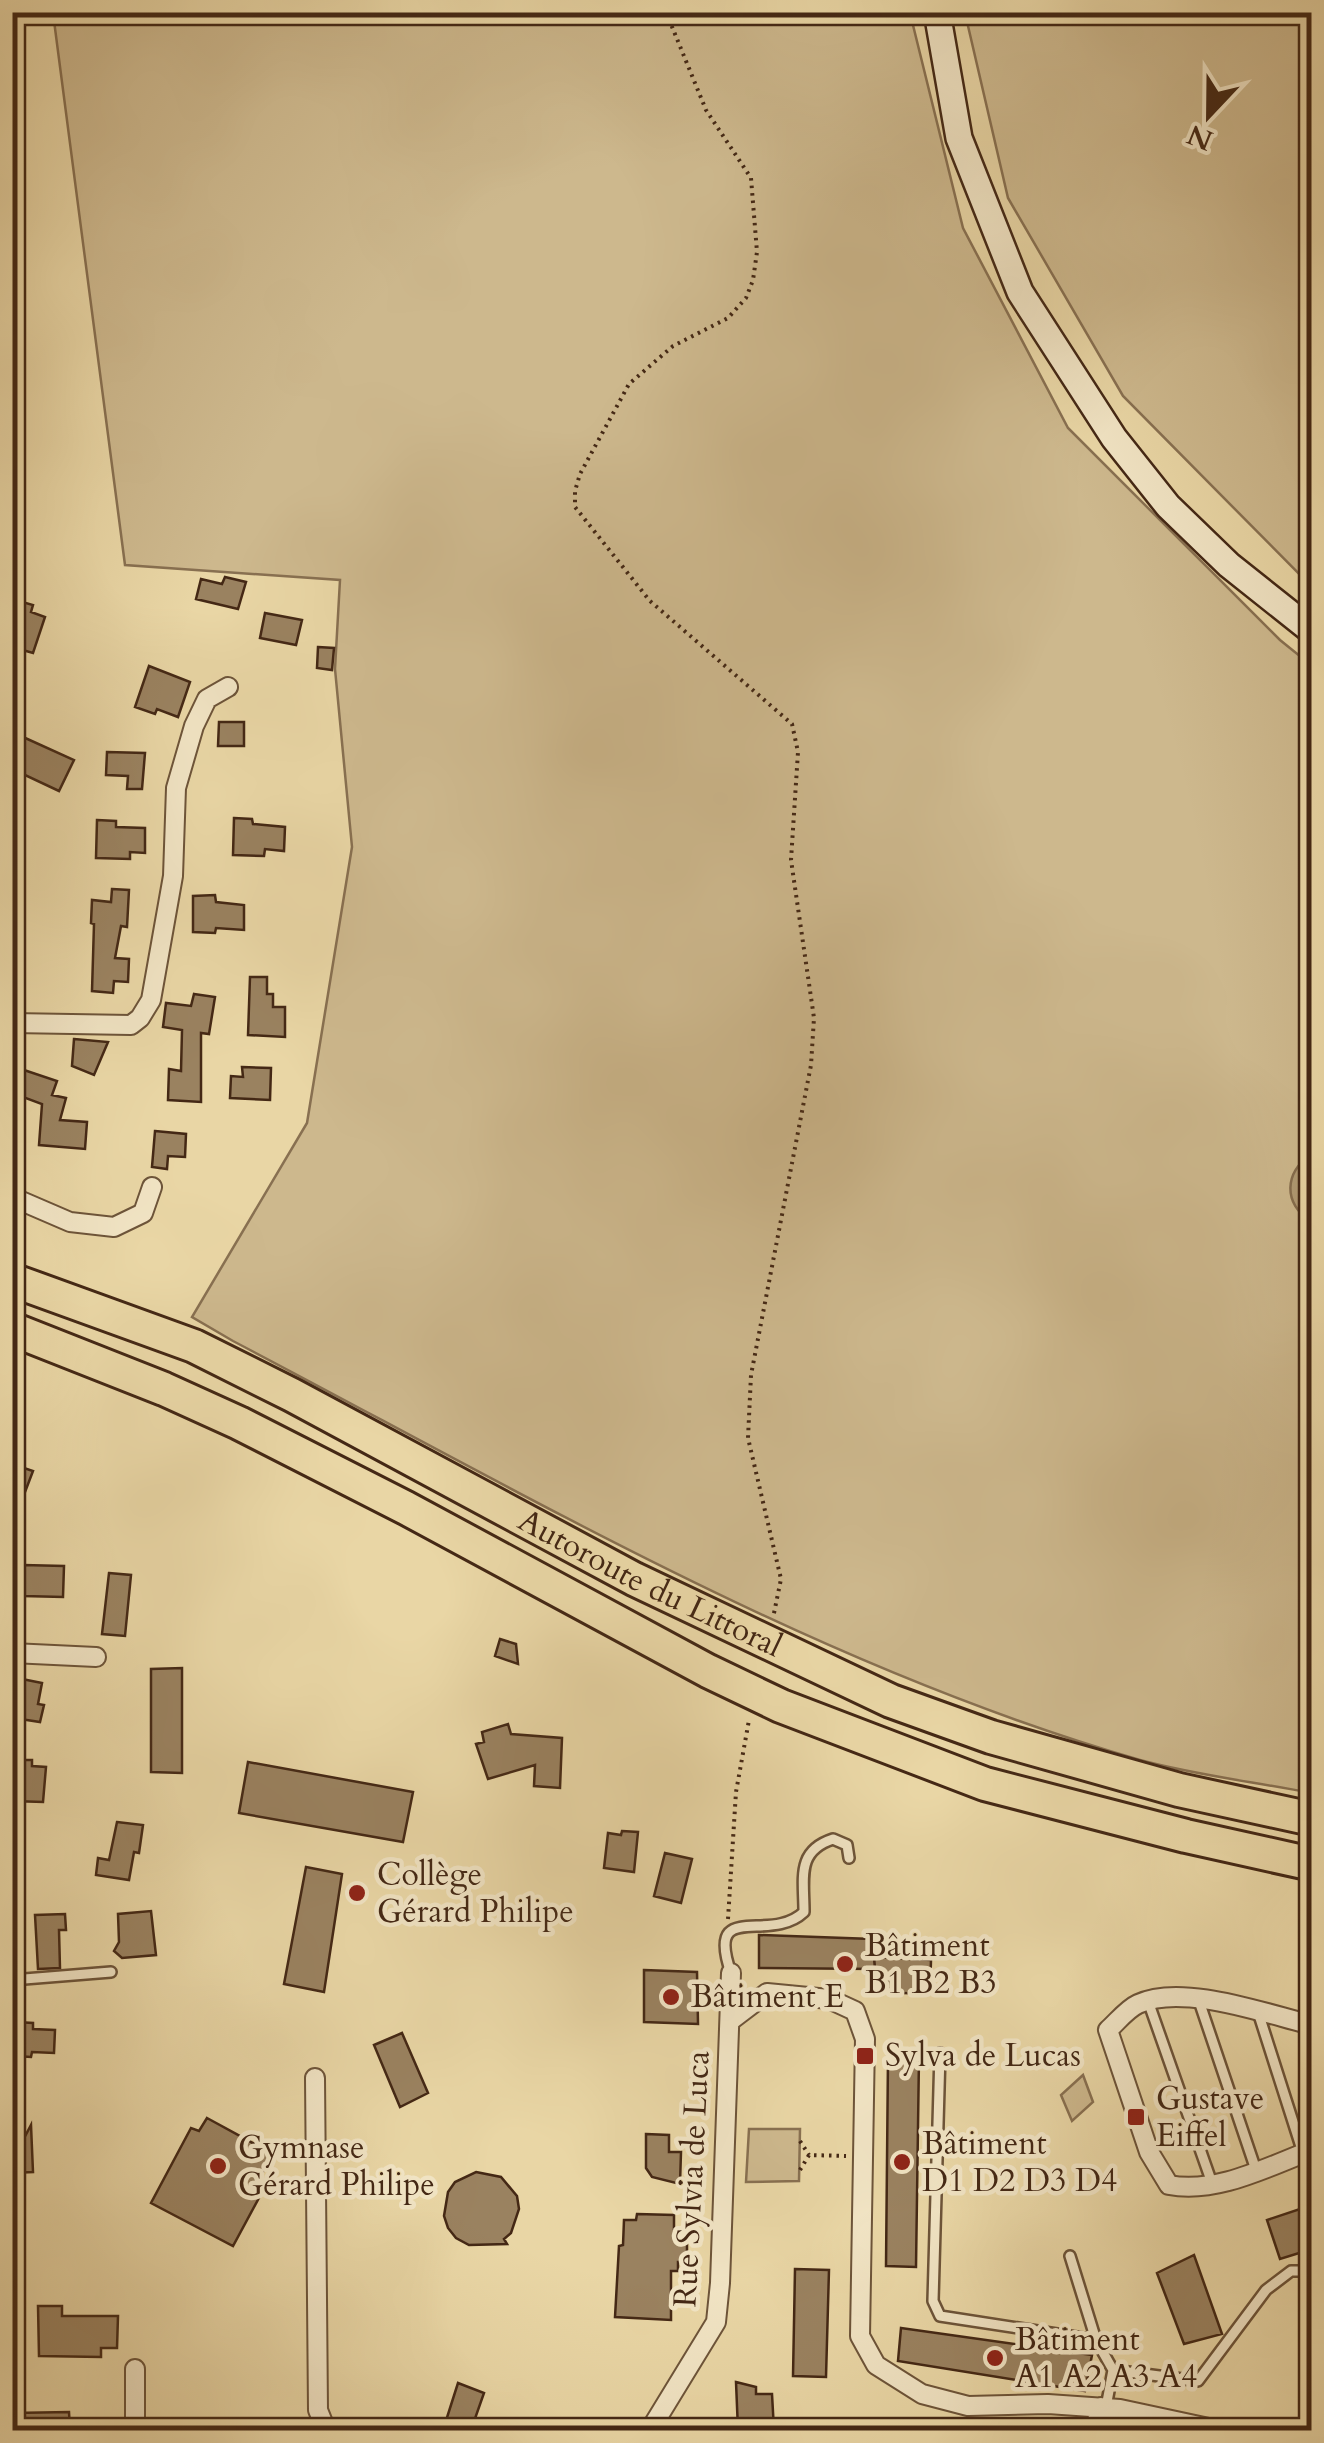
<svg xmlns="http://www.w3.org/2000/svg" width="1324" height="2443" viewBox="0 0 1324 2443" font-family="Cardo,serif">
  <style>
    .green { fill: #cdb88d; stroke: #887051; stroke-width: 2.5 }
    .water { fill: #b19b74; stroke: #856d4e; stroke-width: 2.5 }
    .building { fill: #9a8260; stroke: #442815; stroke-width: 2.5 }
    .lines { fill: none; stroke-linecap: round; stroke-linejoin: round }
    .lane-casing { stroke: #6d5439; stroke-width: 14 }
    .street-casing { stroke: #6d5439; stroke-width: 22 }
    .secondary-casing { stroke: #442815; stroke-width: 30 }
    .highway-casing { stroke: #442815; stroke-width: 38 }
    .path { stroke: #442815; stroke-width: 4; stroke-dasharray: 2.5 5; stroke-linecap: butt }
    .lane { stroke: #f1e4c4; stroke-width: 9 }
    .street { stroke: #f1e4c4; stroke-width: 18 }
    .secondary { stroke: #f1e4c4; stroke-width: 25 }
    .highway { stroke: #e9d6a5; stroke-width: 32 }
    .poi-dot { fill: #8f2418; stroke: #f1e4c4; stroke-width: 4 }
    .labels { text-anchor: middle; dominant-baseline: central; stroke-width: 9; stroke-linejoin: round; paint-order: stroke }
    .street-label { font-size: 32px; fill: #442815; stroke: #f1e4c4 }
    .poi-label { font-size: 32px; fill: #442815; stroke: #f1e4c4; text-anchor: start }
  </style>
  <rect width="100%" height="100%" fill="#e9d6a5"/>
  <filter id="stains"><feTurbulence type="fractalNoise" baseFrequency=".002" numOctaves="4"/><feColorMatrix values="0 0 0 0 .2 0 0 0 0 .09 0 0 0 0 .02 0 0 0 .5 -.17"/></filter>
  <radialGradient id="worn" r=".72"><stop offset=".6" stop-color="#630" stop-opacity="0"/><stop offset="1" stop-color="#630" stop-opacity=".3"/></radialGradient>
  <path class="green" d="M53,13H910L963,228L1068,428L1280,640L1311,665V1793C1255,1782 1195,1775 1140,1760C818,1667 527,1495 233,1341L192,1317L307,1123L352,847L335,669L340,580L125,565Z
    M965,13H1311V586L1123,396L1008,198Z
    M1083,2075L1093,2102L1072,2121L1061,2095Z
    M749,2129H800L799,2181L746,2182Z"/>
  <path class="water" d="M1311,1155V1221C1283,1205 1284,1171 1311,1155Z"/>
  <path class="building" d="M225,577L246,582L238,609L196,599L201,579L222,584Z
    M12,599L33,605L31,612L45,617L33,653L12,647Z
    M265,613L302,620L296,645L260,638Z
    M318,647L334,648L332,670L317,668Z
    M149,666L190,682L178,717L157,709L155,714L135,707Z
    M219,722H244V746H218Z
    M12,732L74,760L59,791L12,769Z
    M107,752L145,753L142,789H127L128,776L106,775Z
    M234,818L252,819L253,824L285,827L284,851L265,849L264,856L233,855Z
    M97,820L116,821V827L145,828V853L130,852V859L96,858Z
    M112,889L129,890L127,927L121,926L115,958L129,959L128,982L114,981L113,993L92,991L94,924L91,923L92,900L111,902Z
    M215,895L216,902L244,905V930L216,928L215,933L193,932V896Z
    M250,977H267V994H273V1007H285V1037L248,1035Z
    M194,994L215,997L209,1034L201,1033V1102L168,1100L169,1069L181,1071L182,1030L163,1027L166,1003L191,1006Z
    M74,1039L108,1042L94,1075L72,1066Z
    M12,1066L57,1081L52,1095L66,1098L60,1120L87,1122L85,1149L39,1145L42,1104L12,1093Z
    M242,1067L271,1068L270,1100L230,1098L231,1076L243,1077Z
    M155,1131L186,1134L185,1157L168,1156L167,1169L152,1167Z
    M12,1464L33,1471L14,1521H12Z
    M23,1565L64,1566L63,1597L23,1596Z
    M109,1573L131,1575L125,1636L102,1634Z
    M500,1639L516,1644L518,1664L495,1656Z
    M182,1668V1773L151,1772V1669Z
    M12,1677L42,1683L38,1704L44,1705L40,1722L20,1719L21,1714L14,1712Z
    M508,1724L511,1734L562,1738L560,1788L534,1786L535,1765L488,1779L476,1744L484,1742L482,1732Z
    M14,1760H32V1766L46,1767L43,1802L12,1801Z
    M248,1762L413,1792L403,1842L239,1813Z
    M117,1822L143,1825L139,1853L134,1852L129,1880L96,1875L98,1858L109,1860Z
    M622,1831L638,1832L634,1872L604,1868L608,1833L621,1835Z
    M665,1853L692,1859L681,1903L654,1896Z
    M306,1867L342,1874L324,1992L284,1984Z
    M151,1911L156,1955L122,1958L114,1951L119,1942L118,1914Z
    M65,1914L66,1930H59L60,1968L38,1969L35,1915Z
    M759,1935L872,1939L875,1968L874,1957L931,1960L930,1994L875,1992V1969L759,1968Z
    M644,1970L697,1972L698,2024L644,2022Z
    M16,2022L33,2023V2029L55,2030L54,2053L32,2052L31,2057L15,2056Z
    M402,2033L428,2093L400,2107L374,2045Z
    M888,2057H919L916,2267L886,2266Z
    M207,2118L273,2154L259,2179L267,2183L233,2246L151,2203L191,2128L199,2131Z
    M31,2125L33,2172L12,2173V2139L22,2142Z
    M646,2134L669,2135V2152H681L680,2184L652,2177L646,2168Z
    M476,2172L501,2177L517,2196L519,2209L511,2233L504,2239L507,2244L469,2245L456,2238L448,2228L444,2216L448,2192L455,2182Z
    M1312,2205V2249L1280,2259L1267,2220Z
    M637,2214L674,2215V2229H679V2234H687V2262H678V2271H671V2320L615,2317L619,2246L623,2245L624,2220H636Z
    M1194,2255L1222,2334L1184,2344L1157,2273Z
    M795,2269L829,2270L826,2377L793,2376Z
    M38,2306H62V2316H118L117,2348H101V2357L39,2356Z
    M901,2328L1092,2355L1085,2391L898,2361Z
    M736,2382L756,2387V2394H772L774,2430H738Z
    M458,2383L484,2393L471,2430H443Z
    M69,2412L70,2430H13V2413Z"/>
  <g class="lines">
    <defs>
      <path id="lane" d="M731,1973C705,1898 769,1945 804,1912C804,1878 796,1851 833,1839L847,1845L849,1858
        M12,1980L111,1972
        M1148,2001L1213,2186
        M1199,2001L1256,2170
        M1258,2012L1303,2153
        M940,2053L933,2301L940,2316L1096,2340
        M1070,2256L1096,2340L1113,2370L1106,2407
        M1113,2370L1198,2381L1266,2290L1291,2271H1312"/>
      <path id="street" d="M12,1023L131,1025L140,1018L151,1000L173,876L176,788L194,726L207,699L228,687
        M12,1197L70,1222L114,1227L143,1213L152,1187
        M12,1653L96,1657
        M730,2021L767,1993L829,1999L855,2011L865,2039L860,2336L876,2365L922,2394L968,2406L1048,2404L1120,2409L1218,2430
        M1312,2025C1266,2014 1182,1983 1138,2004C1127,2009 1117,2022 1108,2030L1149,2152L1169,2185C1217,2194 1267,2167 1312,2150
        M315,2078L318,2410L326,2430
        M135,2430V2369
        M650,2430L716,2322L720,2283L731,1973
        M1094,2430L1101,2407"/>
      <path id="secondary" d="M937,12L959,138L1020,292L1114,438L1168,506L1229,565L1312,631"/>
      <g id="highway">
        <path id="s1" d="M12,1280L194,1346L292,1395L634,1579L891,1701L991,1737L1179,1790L1312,1819"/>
        <path d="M12,1329L164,1389L239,1423L406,1508L708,1671L781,1706L985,1784L1186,1836L1312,1864"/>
      </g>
    </defs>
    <use href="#lane" class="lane-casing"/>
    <use href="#street" class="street-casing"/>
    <use href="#secondary" class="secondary-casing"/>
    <use href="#highway" class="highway-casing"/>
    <path class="path" d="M666,12L706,110L751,178L757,252L753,280L746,298L728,318L673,346L629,384L580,474L575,491V507L650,601L792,724L798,752L791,860L814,1018L811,1065L751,1375L748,1438L781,1579L773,1618
      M728,1919L736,1792L749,1720
      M800,2141L809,2155
      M800,2170L809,2155L846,2156"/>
    <use href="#lane" class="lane"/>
    <use href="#street" class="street"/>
    <use href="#secondary" class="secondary"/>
    <use href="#highway" class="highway"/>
  </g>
  <g class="poi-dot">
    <circle cx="357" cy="1893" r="10"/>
    <circle cx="845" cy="1964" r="10"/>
    <circle cx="671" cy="1997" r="10"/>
    <rect x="855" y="2046" width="20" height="20" rx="5"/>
    <rect x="1126" y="2107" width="20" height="20" rx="5"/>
    <circle cx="902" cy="2162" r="10"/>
    <circle cx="218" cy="2166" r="10"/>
    <circle cx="995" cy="2358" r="10"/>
  </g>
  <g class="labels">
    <g class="street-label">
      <text stroke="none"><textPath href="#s1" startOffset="708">Autoroute du Littoral</textPath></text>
      <text transform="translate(692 2179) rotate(-87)">Rue Sylvia de Luca</text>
    </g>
    <g class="poi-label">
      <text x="377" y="1875">Collège<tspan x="377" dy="37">Gérard Philipe</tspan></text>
      <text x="865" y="1946">Bâtiment<tspan x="865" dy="37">B1 B2 B3</tspan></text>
      <text x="691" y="1997">Bâtiment E</text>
      <text x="885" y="2056">Sylva de Lucas</text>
      <text x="1156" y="2099">Gustave<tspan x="1156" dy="37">Eiffel</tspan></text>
      <text x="922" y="2144">Bâtiment<tspan x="922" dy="37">D1 D2 D3 D4</tspan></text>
      <text x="238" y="2148">Gymnase<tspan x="238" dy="37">Gérard Philipe</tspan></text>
      <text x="1015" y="2340">Bâtiment<tspan x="1015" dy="37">A1 A2 A3 A4</tspan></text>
    </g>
  </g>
  <rect width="1324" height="2443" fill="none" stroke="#e9d6a5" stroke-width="50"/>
  <rect x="15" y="15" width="1294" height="2413" fill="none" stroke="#442815" stroke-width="5"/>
  <rect x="25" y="25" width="1274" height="2393" fill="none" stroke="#442815" stroke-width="2.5"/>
  <g transform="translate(1209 115) rotate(202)" stroke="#f1e4c4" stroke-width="8" paint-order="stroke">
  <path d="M0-8L18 38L0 25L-18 38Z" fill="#442815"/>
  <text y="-15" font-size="28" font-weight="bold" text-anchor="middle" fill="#442815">N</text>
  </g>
  <rect width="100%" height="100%" filter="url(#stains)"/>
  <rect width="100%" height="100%" fill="url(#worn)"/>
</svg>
